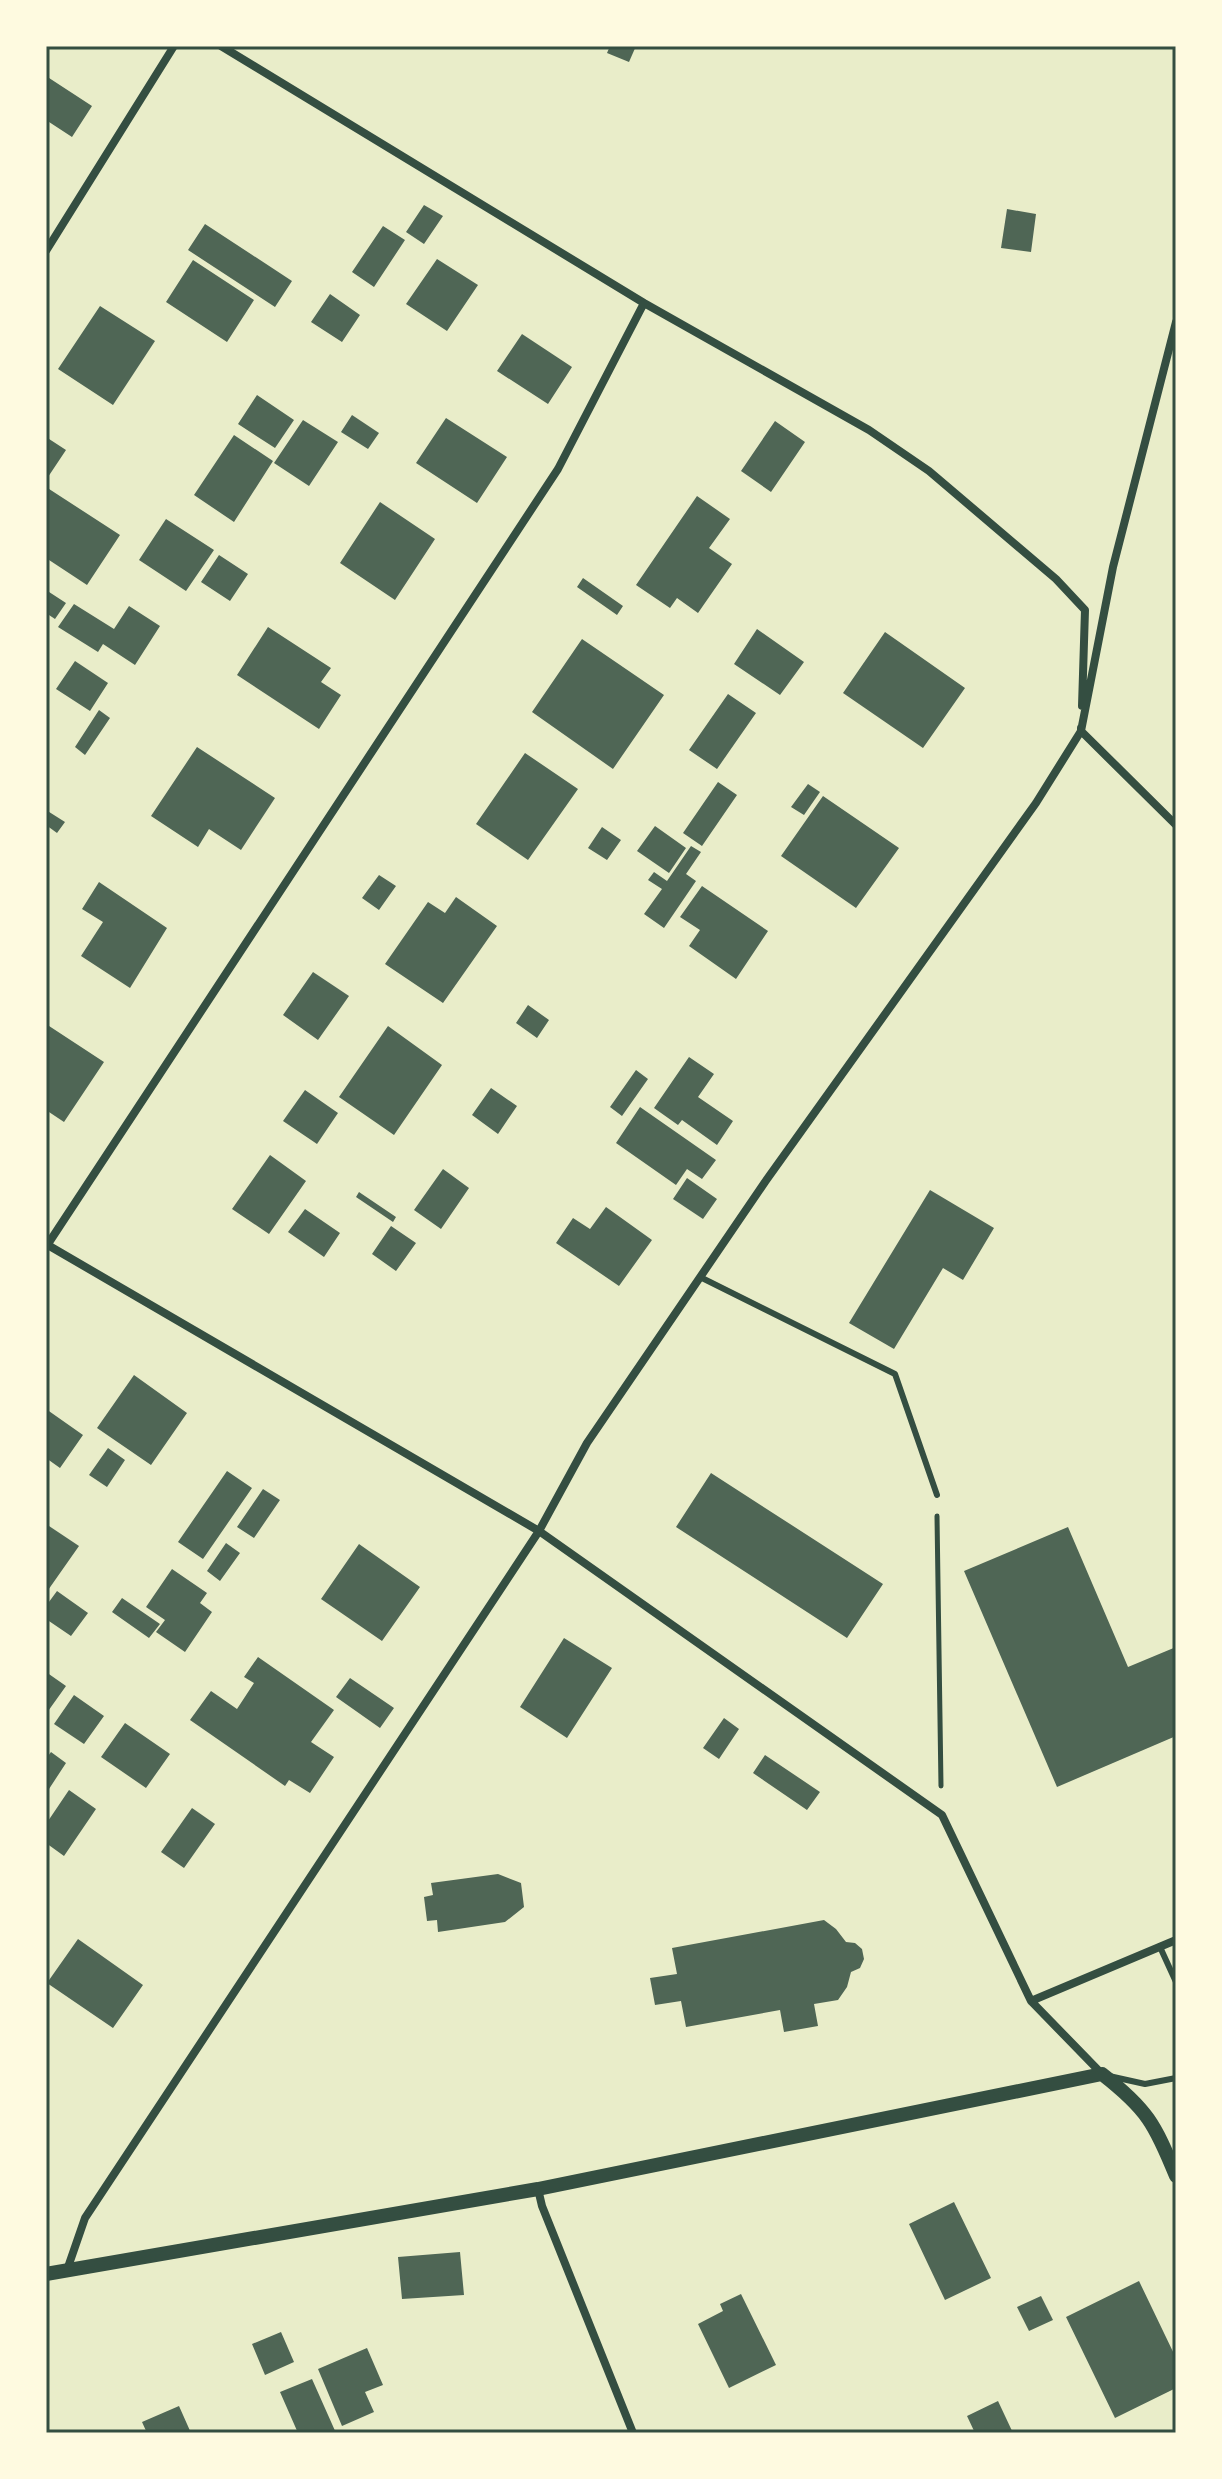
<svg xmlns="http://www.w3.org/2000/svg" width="1222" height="2479" viewBox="0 0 1222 2479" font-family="Inter,sans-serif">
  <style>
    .building { fill: #4f6655 }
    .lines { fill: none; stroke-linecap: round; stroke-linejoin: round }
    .path { stroke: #344e41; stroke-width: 5 }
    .service { stroke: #344e41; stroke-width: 6 }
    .minor { stroke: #344e41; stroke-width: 8 }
    .tertiary { stroke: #344e41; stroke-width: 14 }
    .neatline { fill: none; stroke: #344e41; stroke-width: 3 }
  </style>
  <rect width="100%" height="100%" fill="#e9edc9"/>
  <path class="building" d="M610,46H636L629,62L607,53Z
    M46,76L92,106L72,137L46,120Z
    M424,205L443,216L424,244L406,232Z
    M1007,209L1036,214L1031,252L1001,248Z
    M205,224L292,281L275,307L188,250Z
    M383,226L405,240L374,287L352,272Z
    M437,259L478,285L447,331L406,304Z
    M193,260L254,300L227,342L166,302Z
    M330,294L360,315L342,342L311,322Z
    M100,306L155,341L113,405L58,369Z
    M522,334L572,367L548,404L497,371Z
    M257,395L294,420L275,448L238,424Z
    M352,415L379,433L368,449L341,432Z
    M446,418L507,457L477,503L416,463Z
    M303,420L338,442L309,486L274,463Z
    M775,421L805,442L771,492L741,471Z
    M234,435L273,461L234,522L194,495Z
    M46,437L66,450L46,480Z
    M46,487L120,535L87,585L46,558Z
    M697,496L730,519L709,548L732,564L698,613L677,598L670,608L636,585Z
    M380,502L435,539L395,600L340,563Z
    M166,519L214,550L186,591L139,560Z
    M219,555L248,574L230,601L201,582Z
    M583,578L623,606L617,615L577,587Z
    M46,590L66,603L55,619L46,613Z
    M74,604L114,629L129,606L160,626L135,665L103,644L98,652L58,627Z
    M268,627L331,668L321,682L341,695L319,729L237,675Z
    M757,629L804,662L780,695L734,664Z
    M885,632L965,688L923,748L843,693Z
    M582,639L664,695L613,769L532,712Z
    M75,661L108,683L90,711L56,689Z
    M728,694L756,713L717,769L689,750Z
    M99,710L110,718L85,755L75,747Z
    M197,747L275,798L241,850L209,829L198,847L151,816Z
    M525,753L578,789L528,860L476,824Z
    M718,782L737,795L702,846L683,833Z
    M808,784L820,792L804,815L791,807Z
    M823,796L899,848L856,908L781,856Z
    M46,810L65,822L57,833L46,825Z
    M655,826L686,848L669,873L637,851Z
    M602,827L621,840L607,860L588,848Z
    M691,846L701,852L686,874L696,881L664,928L644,914L662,889L648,880L654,872L667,881Z
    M379,875L396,886L379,910L362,898Z
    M99,882L167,928L130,988L81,956L103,922L82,909Z
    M702,886L768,931L736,979L689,946L700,930L680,917Z
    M456,897L497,926L443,1003L385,964L428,902L445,913Z
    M313,972L349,996L318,1040L283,1015Z
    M528,1005L549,1020L537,1038L516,1023Z
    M46,1024L104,1062L64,1122L46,1110Z
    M388,1026L442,1065L394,1135L339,1097Z
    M689,1057L714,1074L698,1097L733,1121L717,1145L682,1120L678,1125L654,1108Z
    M636,1070L648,1079L622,1116L610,1107Z
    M491,1088L517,1106L498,1134L472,1115Z
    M305,1090L338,1113L317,1144L283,1121Z
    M640,1107L716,1160L702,1179L687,1169L676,1185L616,1143Z
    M270,1155L306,1181L269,1234L232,1209Z
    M443,1169L469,1188L441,1229L414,1210Z
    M687,1178L717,1199L703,1219L673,1199Z
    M930,1190L994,1228L963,1280L943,1268L894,1349L849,1323Z
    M359,1192L396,1217L393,1222L356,1197Z
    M606,1207L652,1240L619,1286L556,1243L573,1218L590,1229Z
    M305,1209L340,1233L324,1257L288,1232Z
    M391,1226L416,1243L396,1271L372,1254Z
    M134,1375L187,1413L151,1465L97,1428Z
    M46,1409L83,1435L60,1468L46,1458Z
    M108,1448L125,1460L107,1487L89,1475Z
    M227,1471L252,1488L203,1559L178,1542Z
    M711,1473L883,1584L847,1638L676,1527Z
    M263,1489L280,1500L254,1538L237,1527Z
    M46,1524L79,1546L46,1593Z
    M1068,1527L1128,1667L1176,1647V1736L1057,1787L964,1571Z
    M226,1543L240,1553L220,1581L207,1571Z
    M359,1544L420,1587L382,1641L321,1599Z
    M172,1569L207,1593L200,1603L212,1612L185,1652L156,1632L165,1620L146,1607Z
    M57,1591L88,1613L71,1636L46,1619V1606Z
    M122,1598L160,1624L149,1638L112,1612Z
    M564,1638L612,1668L567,1738L520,1707Z
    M258,1657L334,1710L311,1742L334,1757L310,1793L289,1780L285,1786L190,1720L211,1691L237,1709L254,1683L244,1677Z
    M46,1672L66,1686L46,1714Z
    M350,1678L394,1708L380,1728L336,1697Z
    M74,1695L104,1716L84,1744L54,1724Z
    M724,1718L739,1729L719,1759L703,1748Z
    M125,1723L170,1754L146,1788L101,1757Z
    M51,1752L66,1763L49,1789L46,1787V1759Z
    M765,1755L820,1792L807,1810L753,1773Z
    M69,1790L96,1809L64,1856L46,1843V1824Z
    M192,1808L215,1824L184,1868L161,1852Z
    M498,1874L521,1883L524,1907L505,1922L438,1932L437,1920L427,1921L424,1897L433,1895L431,1883Z
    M824,1920L836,1929L846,1942L855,1943L862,1949L864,1959L860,1968L851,1972L847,1987L838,2000L814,2004L818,2026L784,2032L780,2010L686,2027L681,2001L655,2005L650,1978L677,1974L672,1948Z
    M78,1939L143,1985L113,2028L47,1983Z
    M954,2202L991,2278L945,2300L909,2224Z
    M460,2252L464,2295L402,2299L398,2257Z
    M1139,2281L1176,2358V2388L1115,2418L1066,2317Z
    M741,2294L776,2365L729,2388L698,2324L723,2311L720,2304Z
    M1041,2296L1053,2320L1029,2331L1017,2307Z
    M281,2332L294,2362L265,2375L252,2344Z
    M367,2348L383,2385L365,2392L374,2412L342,2426L318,2369Z
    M312,2379L336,2433H298L280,2392Z
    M998,2401L1013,2433H975L967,2416Z
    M179,2406L191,2433H147L142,2422Z"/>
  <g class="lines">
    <path class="path" d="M937,1516L941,1786"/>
    <path class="service" d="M700,1277L895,1374L937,1495
      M1160,1947L1176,1982
      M1109,2076L1145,2084L1176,2078"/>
    <path class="minor" d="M221,46L644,303L869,430L929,471L1056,579L1085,610L1082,706
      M46,251L174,46
      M1081,728V731L1176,825
      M46,1244L539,1531L942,1815L1031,2001L1102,2074
      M46,1247L558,469L644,303
      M1031,2001L1176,1940
      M538,2189L542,2206L633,2433
      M67,2270L85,2218L539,1531L587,1443L765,1182L1036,803L1081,731L1113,567L1176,322"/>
    <path class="tertiary" d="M46,2274L538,2189L1102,2074C1147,2109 1155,2124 1176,2176"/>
  </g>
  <rect width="1222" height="2479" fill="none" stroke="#fefae0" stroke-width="96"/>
  <rect x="48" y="48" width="1126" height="2383" class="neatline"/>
</svg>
